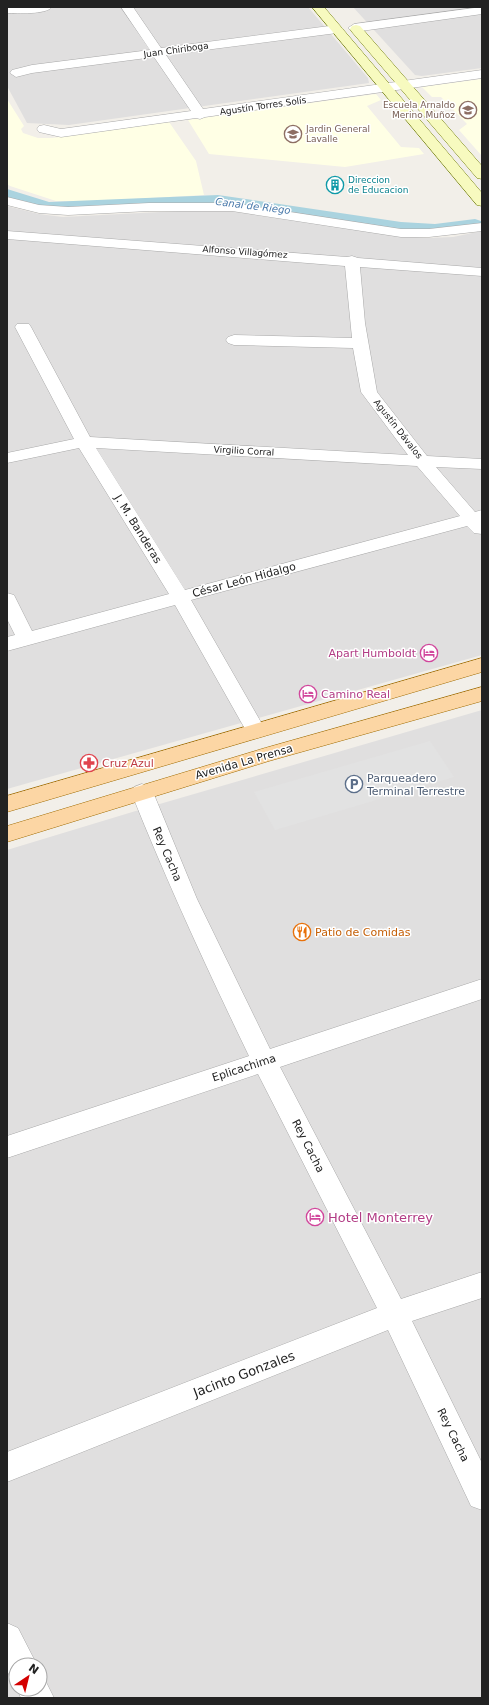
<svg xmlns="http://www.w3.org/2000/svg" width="489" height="1705" viewBox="0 0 489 1705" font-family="'DejaVu Sans',sans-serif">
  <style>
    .residential { fill: #e0dfdf; fill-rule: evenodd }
    .education { fill: #ffffe5 }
    .parking { fill: #e2e2e2 }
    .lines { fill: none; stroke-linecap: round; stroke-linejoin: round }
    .canal { fill: #aad3df; fill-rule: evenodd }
    .minor-casing { stroke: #a9a9a9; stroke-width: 1 }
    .secondary-casing { stroke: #707d05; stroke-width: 1 }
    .primary-casing { stroke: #a06b00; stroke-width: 1 }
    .minor { fill: #fff; fill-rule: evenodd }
    .secondary { fill: #f7fabf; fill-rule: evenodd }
    .primary { fill: #fcd6a4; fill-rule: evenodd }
    .labels { text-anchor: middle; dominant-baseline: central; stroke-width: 3; stroke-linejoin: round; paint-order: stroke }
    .far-street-label { font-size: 9px; fill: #222; stroke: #fff }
    .far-education-label { font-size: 9px; fill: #785e54; stroke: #fff; text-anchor: end }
    .far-culture-label { font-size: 9px; fill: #0d838f; stroke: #fff; text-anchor: start }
    .far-water-label { font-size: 10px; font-style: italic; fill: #4a7aab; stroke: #fff }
    .street-label { font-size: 11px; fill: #222; stroke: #fff }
    .hotel-label { font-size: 11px; fill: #b23c85; stroke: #fff; text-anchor: end }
    .health-label { font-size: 11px; fill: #be3a42; stroke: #fff; text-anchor: start }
    .service-label { font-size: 11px; fill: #4e5e75; stroke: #fff; text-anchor: start }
    .food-label { font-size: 11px; fill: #c56008; stroke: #fff; text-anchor: start }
    .near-hotel-label { font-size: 13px; fill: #b23c85; stroke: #fff; text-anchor: start }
    .near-street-label { font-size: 13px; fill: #222; stroke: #fff }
  </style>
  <rect width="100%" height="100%" fill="#f2efe9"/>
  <path class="residential" d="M7,7H308L368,78L369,83L69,125L27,123L7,86Z
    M353,7H482V68L422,76L415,75Z
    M7,206L39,214L63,217L218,209L383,234L427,238L453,237L482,231V655L7,789Z
    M482,710V1698H7V850L139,810ZM16,1665H40V1689H16Z"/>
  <path class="education" d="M482,79V156L459,130L467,124L441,97H432L422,87Z
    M376,94L381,100L367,106L401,147L419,148L424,154L345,167L209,154L188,120Z
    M7,99L24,126L21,129L23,133L38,138H52L169,122L196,161L204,195L96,201H56L10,186L7,184Z"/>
  <path class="parking" d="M430,741L454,777L275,830L254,792Z"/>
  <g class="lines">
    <path class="canal" d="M7,189L49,202L218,195L401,222L435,224L475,219L481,221L482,226L475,229L435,234L401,232L218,205L48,212L7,199Z"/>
    <defs>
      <path id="minor" d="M7,7H52C46,15 17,13 7,13Z
        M121,7H133L161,48L337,25L343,29L337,33L166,55L203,109L482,70V78L205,117L200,119L196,118L61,137L39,132L37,129L39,126L44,125L61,129L191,111L154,57L32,73L16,77L10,73L12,70L32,65L150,50Z
        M482,7V14L354,32L348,28L354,24Z
        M7,197L39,205L68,207L149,203H232L401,229H429L482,223V231L429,237H401L232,211H149L68,215L39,213L7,205Z
        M7,231L347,257L352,256L358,258L482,268V276L360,267L365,323L377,392L427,456L482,459V469L436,467L475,512L482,510V534L474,533L467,526L191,600L266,731L263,736L256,738L249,736L175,605L7,651V637L15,635L7,619V593L14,595L32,631L169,594L79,448L7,463V453L74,439L15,327L17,324H29L31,327L90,437L408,455L361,392L353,348L234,345L228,343L226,340L228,337L234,335L352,338L345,266L7,239ZM96,448L417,466L460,516L185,590Z
        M142,784L150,787L153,792L197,899L270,1049L482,979V999L280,1067L401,1299L482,1272V1298L412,1321L482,1463V1510L471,1506L388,1330L7,1482V1452L377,1308L258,1074L7,1158V1136L249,1056C207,969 167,882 131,792L134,787Z
        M7,1623L18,1628L37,1665H16V1679L10,1676L7,1671Z
        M40,1676L44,1678L54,1698H21L17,1689H40Z"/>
      <path id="secondary" d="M312,7H324L482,193V206L477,205Z
        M356,25L360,26L482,166V179L477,178L352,32L350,29L352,26Z"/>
      <path id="primary" d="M482,658V672L7,812V796Z
        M482,687V701L269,761L7,842V826L265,748Z"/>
    </defs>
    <use href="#minor" class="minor-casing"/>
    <use href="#secondary" class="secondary-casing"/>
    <use href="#primary" class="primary-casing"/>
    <use href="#minor" class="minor"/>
    <use href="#secondary" class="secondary"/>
    <use href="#primary" class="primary"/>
  </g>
  <defs>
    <symbol id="school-ring" viewBox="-11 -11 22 22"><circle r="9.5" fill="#fff" stroke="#8d6e63" stroke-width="1.5"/><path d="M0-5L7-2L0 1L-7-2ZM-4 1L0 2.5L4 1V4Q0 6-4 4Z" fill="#8d6e63"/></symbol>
    <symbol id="building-ring" viewBox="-11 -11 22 22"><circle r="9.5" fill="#fff" stroke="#0f9aa8" stroke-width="1.5"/><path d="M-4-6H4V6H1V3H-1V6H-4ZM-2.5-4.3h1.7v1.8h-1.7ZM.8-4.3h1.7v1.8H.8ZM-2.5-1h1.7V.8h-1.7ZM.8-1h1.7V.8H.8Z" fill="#0f9aa8"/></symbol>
    <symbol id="hotel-ring" viewBox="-11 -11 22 22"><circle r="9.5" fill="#fff" stroke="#d1479c" stroke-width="1.5"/><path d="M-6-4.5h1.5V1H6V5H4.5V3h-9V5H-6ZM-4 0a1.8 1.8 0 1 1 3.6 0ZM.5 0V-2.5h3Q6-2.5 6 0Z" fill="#d1479c"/></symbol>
    <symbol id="pharmacy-ring" viewBox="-11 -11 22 22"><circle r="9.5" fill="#fff" stroke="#e0444e" stroke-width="1.5"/><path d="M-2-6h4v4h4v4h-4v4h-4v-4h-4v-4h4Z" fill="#e0444e"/></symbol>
    <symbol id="parking-ring" viewBox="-11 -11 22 22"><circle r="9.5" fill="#fff" stroke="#5c6f8a" stroke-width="1.5"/><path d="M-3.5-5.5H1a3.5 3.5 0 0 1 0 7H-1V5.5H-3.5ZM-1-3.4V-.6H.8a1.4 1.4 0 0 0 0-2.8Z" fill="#5c6f8a"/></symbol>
    <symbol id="restaurant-ring" viewBox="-11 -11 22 22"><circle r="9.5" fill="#fff" stroke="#e8710a" stroke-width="1.5"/><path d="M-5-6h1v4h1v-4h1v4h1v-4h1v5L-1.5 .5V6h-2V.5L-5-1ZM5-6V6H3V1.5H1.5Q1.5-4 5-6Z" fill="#e8710a"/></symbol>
  </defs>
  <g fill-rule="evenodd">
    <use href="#school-ring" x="458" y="100" width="20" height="20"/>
    <use href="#school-ring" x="283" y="124" width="20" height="20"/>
    <use href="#building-ring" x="325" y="175" width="20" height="20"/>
    <use href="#hotel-ring" x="419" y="643" width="20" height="20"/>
    <use href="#hotel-ring" x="298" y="684" width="20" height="20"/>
    <use href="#pharmacy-ring" x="79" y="753" width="20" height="20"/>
    <use href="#parking-ring" x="344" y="774" width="20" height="20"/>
    <use href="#restaurant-ring" x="292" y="922" width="20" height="20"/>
    <use href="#hotel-ring" x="305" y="1207" width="20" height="20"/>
  </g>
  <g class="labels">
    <g class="far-street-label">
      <text transform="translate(176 50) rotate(-8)">Juan Chiriboga</text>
      <text transform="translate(263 106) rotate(-8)">Agustín Torres Solís</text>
      <text transform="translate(245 252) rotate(4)">Alfonso Villagómez</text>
      <text transform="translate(398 429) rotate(52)">Agustín Dávalos</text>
      <text transform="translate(244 451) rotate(3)">Virgilio Corral</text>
    </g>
    <g class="far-education-label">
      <text x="455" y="105">Escuela Arnaldo<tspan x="455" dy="10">Merino Muñoz</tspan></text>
      <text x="306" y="129" text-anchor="start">Jardin General<tspan x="306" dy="10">Lavalle</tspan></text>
    </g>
    <g class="far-culture-label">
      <text x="348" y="180">Direccion<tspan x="348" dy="10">de Educacion</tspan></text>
    </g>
    <g class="far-water-label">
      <text transform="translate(253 206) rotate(7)">Canal de Riego</text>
    </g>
    <g class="street-label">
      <text transform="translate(138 529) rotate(58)">J. M. Banderas</text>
      <text transform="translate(244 580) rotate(-15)">César León Hidalgo</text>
      <text transform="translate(244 762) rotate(-16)">Avenida La Prensa</text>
      <text transform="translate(167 854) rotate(67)">Rey Cacha</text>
      <text transform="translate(244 1068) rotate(-18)">Eplicachima</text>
      <text transform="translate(308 1146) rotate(63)">Rey Cacha</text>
      <text transform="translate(453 1435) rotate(64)">Rey Cacha</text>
    </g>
    <g class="hotel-label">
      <text x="416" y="653">Apart Humboldt</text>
      <text x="321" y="694" text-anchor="start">Camino Real</text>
    </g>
    <g class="health-label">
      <text x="102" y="763">Cruz Azul</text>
    </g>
    <g class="service-label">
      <text x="367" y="778">Parqueadero<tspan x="367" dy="13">Terminal Terrestre</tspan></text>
    </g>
    <g class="food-label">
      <text x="315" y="932">Patio de Comidas</text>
    </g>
    <g class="near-hotel-label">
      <text x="328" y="1217">Hotel Monterrey</text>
    </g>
    <g class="near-street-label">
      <text transform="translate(244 1374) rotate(-21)">Jacinto Gonzales</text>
    </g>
  </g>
  <rect width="489" height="1705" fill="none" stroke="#222222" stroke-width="16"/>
  <g transform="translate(28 1677) rotate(35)"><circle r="19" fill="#ffffff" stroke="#a7a7a7"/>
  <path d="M0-3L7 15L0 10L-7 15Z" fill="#d40000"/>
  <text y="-6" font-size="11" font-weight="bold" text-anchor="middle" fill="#222222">N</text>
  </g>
</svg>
